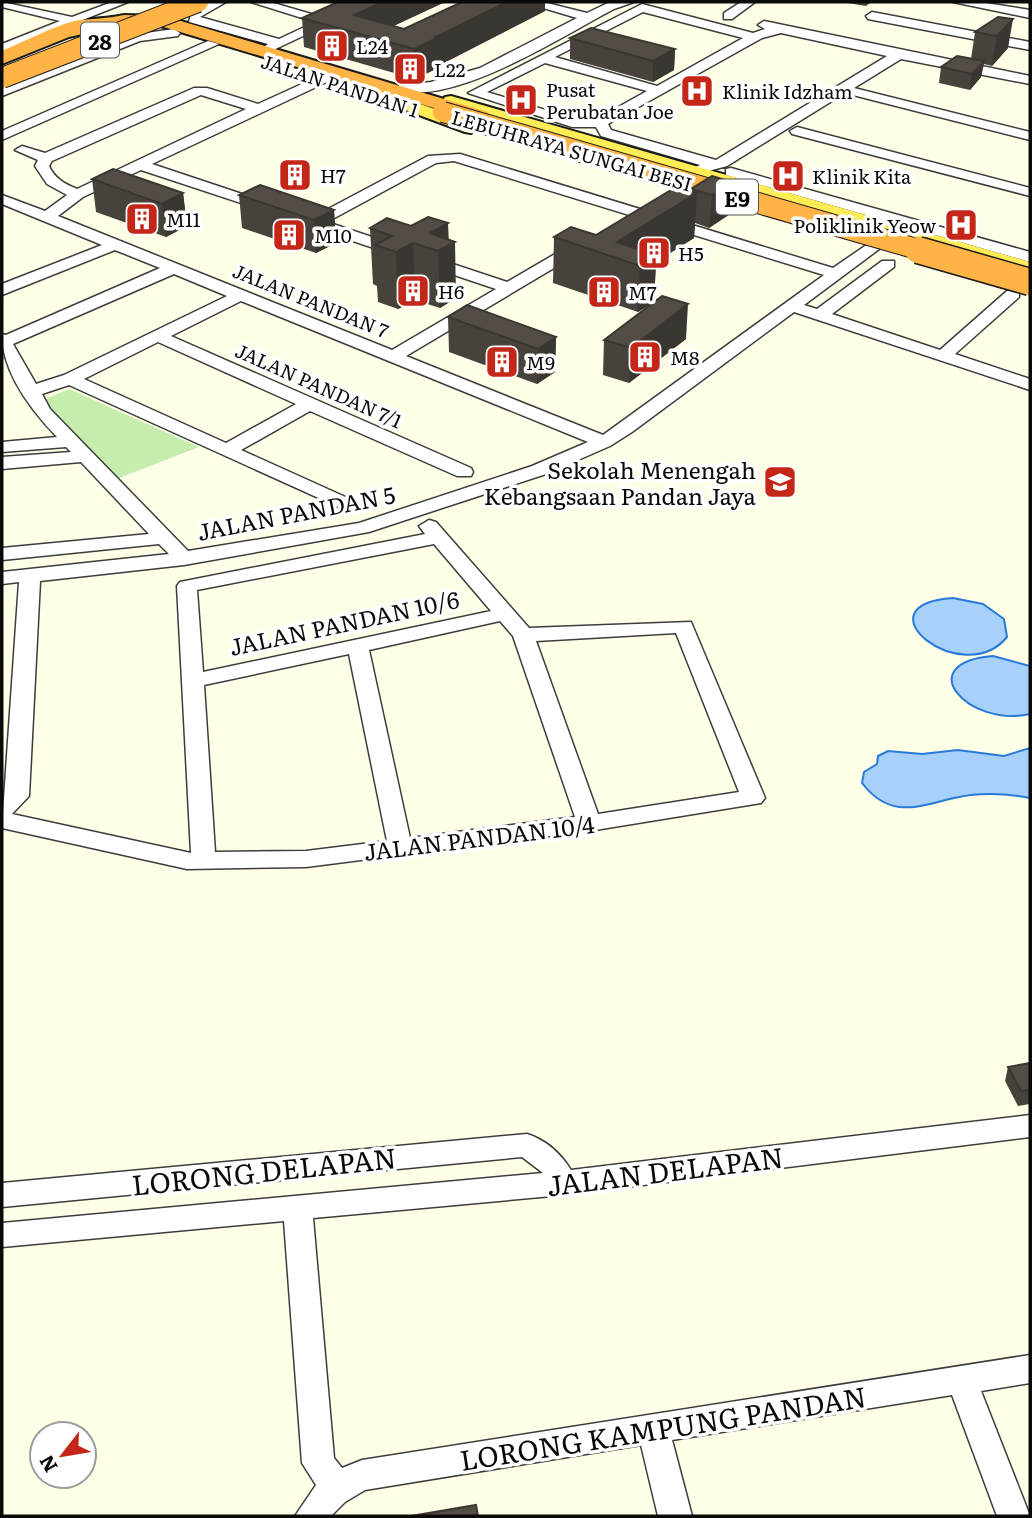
<svg xmlns="http://www.w3.org/2000/svg" width="1032" height="1518" viewBox="0 0 1032 1518" font-family="Literata,serif">
  <style>
    .green { fill: #c6ecae }
    .water { fill: #a7d0fb; stroke: #287ad8; stroke-width: 2 }
    .lines { fill: none; stroke-linecap: round; stroke-linejoin: round }
    .minor-casing { stroke: #3d3d3d; stroke-width: 3 }
    .major-casing { stroke: #1b1b1b; stroke-width: 4 }
    .highway-casing { stroke: #1b1b1b; stroke-width: 4 }
    .minor { fill: #fff; fill-rule: evenodd }
    .major { fill: #ffed57; fill-rule: evenodd }
    .highway { fill: #ffb445; fill-rule: evenodd }
    .highway-bridge-far1-casing { stroke: #1b1b1b; stroke-width: 22; stroke-linecap: butt }
    .highway-bridge-casing { stroke: #1b1b1b; stroke-width: 29; stroke-linecap: butt }
    .highway-bridge-far1 { stroke: #ffb445; stroke-width: 20 }
    .highway-bridge { stroke: #ffb445; stroke-width: 26 }
    .wall { fill: #47423c }
    .shaded-wall { fill: #3a3631 }
    .building { fill: #534d46; stroke: #3a3631; stroke-width: 2 }
    .labels { text-anchor: middle; dominant-baseline: central; stroke-width: 7; stroke-linejoin: round; paint-order: stroke }
    .far-poi-label { font-size: 19px; fill: #0a0a0a; stroke: #fff; text-anchor: start }
    .far-street-label { font-size: 19px; fill: #0a0a0a; stroke: #fff }
    .shield { fill: #fff; stroke: #545454; stroke-width: 2 }
    .shield-label { font-size: 21px; font-weight: bold; fill: #0a0a0a }
    .poi-label { font-size: 23px; fill: #0a0a0a; stroke: #fff; text-anchor: end }
    .street-label { font-size: 23px; fill: #0a0a0a; stroke: #fff }
    .near-street-label { font-size: 28px; fill: #0a0a0a; stroke: #fff }
  </style>
  <rect width="100%" height="100%" fill="#fffee7"/>
  <path class="green" d="M69,389L199,447L114,480L51,413L43,400Z"/>
  <path class="water" d="M953,598L983,604L1004,619L1007,637C963,691 855,605 953,598Z
    M993,656L1030,666V714C968,728 910,663 993,656Z
    M1030,748V798C1010,794 992,793 971,795C928,800 895,826 862,783L864,772L877,764L878,756L888,751L922,754L958,750L1004,756Z"/>
  <g class="lines">
    <defs>
      <path id="minor" d="M2,2L72,17L112,2H128L2,52V44L60,21L2,7Z
        M210,2H226L200,17L279,39L315,22L251,2H270L325,18L360,2H375L267,53L261,49L268,44L189,22L192,9Z
        M523,2H543L587,13L610,2H634L614,9C562,36 459,104 399,91V85L431,82L480,68L577,18Z
        M741,2H755L732,19H724V13Z
        M953,2H979L1030,10V18Z
        M642,4L753,33L765,29L758,25L764,21L1030,76V84L901,59L854,88L1030,132V140L845,93L727,166L694,175L687,171L700,165L601,136L596,127H572L468,93ZM643,12L743,38L657,86L555,57ZM781,33L887,56L716,160L611,130L608,124L762,38ZM545,63L647,91L597,119L578,120L487,92Z
        M872,12L1030,42V50L868,19L866,16Z
        M174,29L180,33L178,36L140,41L2,96V87L132,35Z
        M208,41L219,44L2,140V131Z
        M326,73L331,74V80L152,164L272,204V210H262L141,170L83,197L58,216L392,350L496,289L308,226L298,220L306,215L313,217L428,156L460,154L833,268L897,224L902,226V232L804,305L817,309L882,261H894V267L832,314L940,350L1007,291H1019V297L955,354L1030,379V390L794,312L632,432L610,446L546,474L369,532L184,565L40,581L29,796L12,814L191,853L177,586L180,582L425,534L419,526L429,520L436,522L529,628L691,622L765,798L761,803L589,831L306,867L187,869L2,828L19,582L2,584V572L169,554L159,544L2,560V548L149,534L81,462L2,469V457L71,452L66,447L2,452V442L57,437C31,410 2,372 2,334L6,335L160,268L115,250L2,295V284L102,245L2,204V195L45,211L67,195L47,184L35,166L38,160L15,150L22,146L45,153L194,88H207L258,104ZM201,95L246,109L77,189C65,184 55,179 49,166L52,161ZM454,161L824,275L603,435L406,356L586,249V243H574L507,282L327,222L436,163ZM174,274L227,296L64,375L36,384L13,344ZM241,301L588,442L532,466L359,523L188,551L50,409L42,394L69,385L345,510L352,508L355,504L352,500L241,450L310,411L457,476H471L473,472L471,468L171,336ZM158,342L296,404L226,443L84,379ZM434,544L491,611L203,672L197,590ZM500,621L513,636L575,817L410,838L369,650ZM676,633L739,792L598,814L536,641ZM349,654L387,841L306,851L215,852L204,685Z
        M797,127L1030,188V196L792,134L790,131Z
        M731,168L1030,252V262L726,175V169Z
        M1030,1115V1137L563,1195L313,1218L334,1458L342,1468L362,1460L1030,1355V1383L981,1391L1030,1516H997L952,1395L672,1440L692,1516H658L641,1445L365,1490L345,1502L331,1516H295L316,1485L302,1463L284,1221L2,1247V1223L543,1173L522,1157L2,1207V1183L527,1134C546,1140 561,1154 571,1170Z"/>
      <path id="major" d="M355,81L477,124L480,128L471,133L465,132L349,89V83Z
        M451,96L1030,262V274L445,105L443,101L445,97Z"/>
      <path id="highway" d="M124,15L164,16L488,112L491,116L488,120H474L157,25H124L69,37L2,64V51C21,43 62,22 80,20C94,19 109,18 124,15Z"/>
    </defs>
    <use href="#minor" class="minor-casing"/>
    <use href="#major" class="major-casing"/>
    <use href="#highway" class="highway-casing"/>
    <use href="#minor" class="minor"/>
    <use href="#major" class="major"/>
    <use href="#highway" class="highway"/>
    <defs>
      <path id="highway-bridge-far1" d="M2,78L198,2
        M443,112L924,251"/>
      <path id="highway-bridge" d="M918,250L1030,282"/>
    </defs>
    <use href="#highway-bridge-far1" class="highway-bridge-far1-casing"/>
    <use href="#highway-bridge" class="highway-bridge-casing"/>
    <use href="#highway-bridge-far1" class="highway-bridge-far1"/>
    <use href="#highway-bridge" class="highway-bridge"/>
  </g>
  <path class="wall" d="M338,2H445L393,26L404,29L545,11L438,66V68L415,79L304,47L302,18Z
    M842,2H871L866,6Z
    M998,17L1008,48L992,66L984,64L981,77L970,90L939,83L941,67L971,59L975,32Z
    M570,38L675,49L674,70L653,82L570,59Z
    M92,179L183,193L187,226L166,237L96,212Z
    M732,182L730,214L709,228L695,223L694,238L656,262L654,302L638,312L553,283L554,237L596,235L691,191V189Z
    M239,195L334,210L336,243L316,253L242,228Z
    M370,228L449,239L456,298L440,308L415,300L398,309L378,302L377,286L373,284Z
    M448,317L556,337L555,372L537,384L449,352Z
    M686,339L629,383L603,375L604,340Z
    M1030,1063V1104L1018,1106L1005,1081L1008,1067Z"/>
  <path class="shaded-wall" d="M383,2H445L370,37L354,15Z
    M507,2H545V11L438,66V68L415,79L414,49L434,38Z
    M1013,19L1008,48L992,66L997,36Z
    M675,49L674,70L653,82V61Z
    M984,61L981,77L970,90L972,74Z
    M732,182L730,214L709,228L712,195Z
    M183,193L187,226L166,237L162,204Z
    M697,193L694,238L656,262L654,302L638,312L640,266L617,242Z
    M334,210L336,243L316,253L314,220Z
    M448,223L449,245L455,242L456,298L440,308L438,251L430,233Z
    M413,243L415,300L398,309L396,252Z
    M688,304L686,339L629,383L631,348Z
    M556,337L555,372L537,384L538,349Z"/>
  <path class="building" d="M338,2H383L354,15L404,29L462,2H507L434,38H437L414,49L302,18Z
    M998,17L1013,19L997,36L975,32Z
    M591,28L675,49L653,61L570,38Z
    M957,56L984,61L972,74L941,67Z
    M113,169L183,193L162,204L92,179Z
    M712,176L732,182L712,195L691,189Z
    M260,185L334,210L314,220L239,195Z
    M676,187L697,193L617,242L657,256L640,266L554,237L571,227L596,235Z
    M428,217L448,223L430,233L455,242L438,251L413,243L396,252L375,245L392,236L370,228L387,218L411,226Z
    M662,296L688,304L631,348L604,340Z
    M467,305L556,337L538,349L448,317Z
    M1030,1063V1090L1021,1091L1008,1067Z
    M476,1505L478,1516H411Z"/>
  <defs>
    <symbol id="building-square" viewBox="-11 -11 22 22"><rect x="-9" y="-9" width="18" height="18" rx="4" fill="#c42718" stroke="#fff"/><path d="M-4-6H4V6H1V3H-1V6H-4ZM-2.5-4.3h1.7v1.8h-1.7ZM.8-4.3h1.7v1.8H.8ZM-2.5-1h1.7V.8h-1.7ZM.8-1h1.7V.8H.8Z" fill="#fff"/></symbol>
    <symbol id="hospital-square" viewBox="-11 -11 22 22"><rect x="-9" y="-9" width="18" height="18" rx="4" fill="#c42718" stroke="#fff"/><path d="M-5-5h3v3.5h4V-5h3V5h-3V1.5h-4V5h-3Z" fill="#fff"/></symbol>
    <symbol id="school-square" viewBox="-11 -11 22 22"><rect x="-9" y="-9" width="18" height="18" rx="4" fill="#c42718" stroke="#fff"/><path d="M0-5L7-2L0 1L-7-2ZM-4 1L0 2.5L4 1V4Q0 6-4 4Z" fill="#fff"/></symbol>
  </defs>
  <g fill-rule="evenodd">
    <use href="#building-square" x="313" y="27" width="38" height="38"/>
    <use href="#building-square" x="391" y="50" width="38" height="38"/>
    <use href="#hospital-square" x="678" y="72" width="38" height="38"/>
    <use href="#hospital-square" x="502" y="81" width="38" height="38"/>
    <use href="#building-square" x="276" y="156" width="38" height="38"/>
    <use href="#hospital-square" x="769" y="157" width="38" height="38"/>
    <use href="#building-square" x="123" y="200" width="38" height="38"/>
    <use href="#hospital-square" x="942" y="206" width="38" height="38"/>
    <use href="#building-square" x="270" y="216" width="38" height="38"/>
    <use href="#building-square" x="635" y="234" width="38" height="38"/>
    <use href="#building-square" x="394" y="272" width="38" height="38"/>
    <use href="#building-square" x="585" y="273" width="38" height="38"/>
    <use href="#building-square" x="626" y="338" width="38" height="38"/>
    <use href="#building-square" x="483" y="343" width="38" height="38"/>
    <use href="#school-square" x="761" y="463" width="38" height="38"/>
  </g>
  <g class="labels">
    <g class="far-poi-label">
      <text x="356" y="46">L24</text>
      <text x="434" y="69">L22</text>
      <text x="546" y="89">Pusat<tspan x="546" dy="22">Perubatan Joe</tspan></text>
      <text x="722" y="91">Klinik Idzham</text>
      <text x="320" y="175">H7</text>
      <text x="812" y="176">Klinik Kita</text>
      <text x="166" y="219">M11</text>
      <text x="936" y="225" text-anchor="end">Poliklinik Yeow</text>
      <text x="314" y="235">M10</text>
      <text x="678" y="253">H5</text>
      <text x="438" y="291">H6</text>
      <text x="628" y="292">M7</text>
      <text x="670" y="357">M8</text>
      <text x="526" y="362">M9</text>
    </g>
    <g class="far-street-label">
      <text transform="translate(340 85) rotate(18)">JALAN PANDAN 1</text>
      <text transform="translate(572 150) rotate(16)">LEBUHRAYA SUNGAI BESI</text>
      <text transform="translate(311 300) rotate(22)">JALAN PANDAN 7</text>
      <text transform="translate(319 385) rotate(24)">JALAN PANDAN 7/1</text>
    </g>
    <g class="shield">
      <rect x="81" y="22.5" width="38" height="35" rx="5"/>
      <rect x="716" y="179.5" width="42" height="35" rx="5"/>
    </g>
    <g class="shield-label">
      <text x="100" y="40">28</text>
      <text x="737" y="197">E9</text>
    </g>
    <g class="poi-label">
      <text x="756" y="469">Sekolah Menengah<tspan x="756" dy="26">Kebangsaan Pandan Jaya</tspan></text>
    </g>
    <g class="street-label">
      <text transform="translate(296 512) rotate(-11)">JALAN PANDAN 5</text>
      <text transform="translate(344 622) rotate(-12)">JALAN PANDAN 10/6</text>
      <text transform="translate(479 837) rotate(-7)">JALAN PANDAN 10/4</text>
    </g>
    <g class="near-street-label">
      <text transform="translate(264 1170) rotate(-6)">LORONG DELAPAN</text>
      <text transform="translate(665 1170) rotate(-7)">JALAN DELAPAN</text>
      <text transform="translate(663 1427) rotate(-9)">LORONG KAMPUNG PANDAN</text>
    </g>
  </g>
  <rect width="1032" height="1518" fill="none" stroke="#0a0a0a" stroke-width="7"/>
  <g transform="translate(63 1455) rotate(239)"><circle r="33" fill="#ffffff" stroke="#9d9d9d" stroke-width="2"/>
  <path d="M0-5L12 26L0 18L-12 26Z" fill="#c42718"/>
  <text y="-10" font-size="19" font-weight="bold" text-anchor="middle" fill="#0a0a0a">N</text>
  </g>
</svg>
